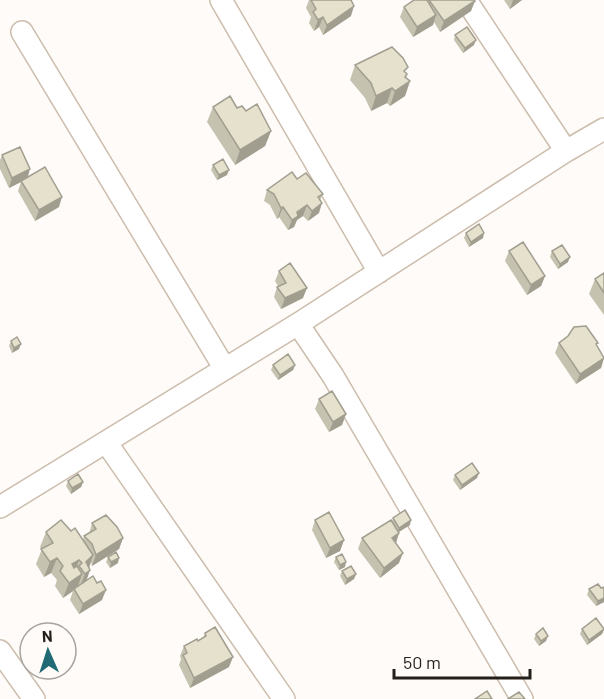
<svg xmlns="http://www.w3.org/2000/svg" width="604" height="699" viewBox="0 0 604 699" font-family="Barlow,sans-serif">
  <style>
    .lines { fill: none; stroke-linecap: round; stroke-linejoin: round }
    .street-casing { stroke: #ccbdad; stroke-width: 24 }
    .street { stroke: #fff; stroke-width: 21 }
    .wall { fill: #c6c2b0 }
    .shaded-wall { fill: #a19e90 }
    .building { fill: #e6e1cd; stroke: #a19e90; stroke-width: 1.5 }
  </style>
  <rect width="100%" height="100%" fill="#fefbf8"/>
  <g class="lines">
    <defs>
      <path id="street" d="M221,0L379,272
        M466,0L566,151
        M22,32L225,369
        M298,324L333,376L522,699
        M106,442L284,699
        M0,507L298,324L566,151L604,129
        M0,651L34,699"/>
    </defs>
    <use href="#street" class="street-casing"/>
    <use href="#street" class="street"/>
  </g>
  <path class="wall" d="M309,0H351V16L323,35L319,27L314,31L309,23L311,17L306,8Z
    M414,0H474L471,11L440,32L434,22L433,25L413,37L400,17L404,7Z
    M504,0H522L510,9Z
    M455,35L474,45L463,53L454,40Z
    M355,65L406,73V78L410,81L405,96L390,106L387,103L371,111L365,98L350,80Z
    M213,107L237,108L246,111L271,131L265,146L235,165L207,122Z
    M2,155L27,177L59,207L35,221L18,191L21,182L9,188L0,169V160Z
    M213,165L227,175L217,180L211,170Z
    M297,179L323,194L320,200L319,213L308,221L303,216L297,220L294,227L288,230L279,217L277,219L270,205L264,201L267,190Z
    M466,233L483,238L469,247L464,238Z
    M509,251L545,276L541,286L527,295L505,261Z
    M552,251L568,262L558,269L550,257Z
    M279,271L303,298L281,309L274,297L277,287L278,286L275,281Z
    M604,273V315L589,294L595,279Z
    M11,341L19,349L12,353L9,346Z
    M559,343L604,357L601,368L576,384L555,353Z
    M273,365H295L293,370L278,380L271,370Z
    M319,399L346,414L342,425L329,432L315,409Z
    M455,475L477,478L460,490L453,480Z
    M68,481L83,482L81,487L71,494L66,486Z
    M393,518L410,525L399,532L396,543L399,563L380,578L358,549L362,538L392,521Z
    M315,520L344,540L340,551L326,558L312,530Z
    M92,523L123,538L119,549L92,566L91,562L86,581L102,600L79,614L70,600L73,591L63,598L55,586L57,580L51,573L44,577L36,564L42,549L40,547L46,532L71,531L83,540L84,536L89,534Z
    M108,557L118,563L110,568L106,562Z
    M336,557L345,567L339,570L334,562Z
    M342,571L356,574L354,579L345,585L340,576Z
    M604,587V602L596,606L587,595L589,589L601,588Z
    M582,629L604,630L602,634L587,645L580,634Z
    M205,633L229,667L190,688L179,665L181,659L180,656L184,646L198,641L203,638Z
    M536,634L546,641L539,646L534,639Z"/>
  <path class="shaded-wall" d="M513,0H522L510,9Z
    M475,1L471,11L440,32L444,21Z
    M354,6L351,16L323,35L327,25Z
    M436,15L433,25L413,37L417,27Z
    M323,17L319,27L314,31L318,20Z
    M476,40L474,45L463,53L465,48Z
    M407,74L403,86L410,81L405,96L390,106L395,91Z
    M392,88L387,103L371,111L376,96Z
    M271,131L265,146L235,165L240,150Z
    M30,169L27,180L21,181V182L9,188L12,178Z
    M229,170L227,175L217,180L219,175Z
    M62,197L59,207L35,221L39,210Z
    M322,203L319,213L308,221L312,211Z
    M307,205L303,216L297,220L294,227L288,230L292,220L297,212Z
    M283,207L279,217L277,219L281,208Z
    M484,233L483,238L469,247L471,242Z
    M570,257L568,262L558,269L560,264Z
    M545,276L541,286L527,295L531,285Z
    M307,288L303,298L281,309L285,298Z
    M21,344L19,349L12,353L14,348Z
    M604,358L601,368L576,384L580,374Z
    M295,365L293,370L278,380L280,375Z
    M346,414L342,425L329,432L333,422Z
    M479,473L477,478L460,490L462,485Z
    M83,482L81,487L71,494L72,488Z
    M411,520L410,525L397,533L399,528Z
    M399,533L396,543L392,538Z
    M123,538L119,549L92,566L96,555Z
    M344,540L340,551L326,558L330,548Z
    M403,553L399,563L380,578L384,568Z
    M93,555L88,570L86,562Z
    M57,558L51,573L44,577L50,562Z
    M119,558L118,563L110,568L111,562Z
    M79,560L74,575L72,564Z
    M346,562L345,567L339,570L340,565Z
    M90,570L85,585L79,589L85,574Z
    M82,574L77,589H74L73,591L63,598L69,583Z
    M356,574L354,579L345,585L347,579Z
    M106,590L102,600L79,614L83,604Z
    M604,598V602L596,606L598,601Z
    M604,629L602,634L587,645L589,640Z
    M548,636L546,641L539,646L541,641Z
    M233,657L229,667L190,688L194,678Z"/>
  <path class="building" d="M311,0H351L354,6L327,25L323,17L318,20L313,12L316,9Z
    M414,0H427L436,15L417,27L404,7Z
    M429,0H474L475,1L444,21Z
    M467,27L476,40L465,48L455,35Z
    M392,47L403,58L408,67L404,71L407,74L405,77L410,81L395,91L392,88L376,96L371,83L355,65Z
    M230,96L237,108L242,106L246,111L257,104L271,131L240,150L213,107Z
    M20,147L30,169L12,178L2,155Z
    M223,159L229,170L219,175L213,165Z
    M45,167L62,197L39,210L21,181Z
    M292,172L297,179L306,173L323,194L318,197L322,203L312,211L307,205L297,212L298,216L292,220L283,207L281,208L274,194L267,190Z
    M479,224L484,233L471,242L466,233Z
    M523,242L545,276L531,285L509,251Z
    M562,245L570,257L560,264L552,251Z
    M290,263L307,288L285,298L277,287L286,283L279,271Z
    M604,273V293L595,279Z
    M586,326L598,343L596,344L604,358L580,374L559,343L568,336L574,327Z
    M17,337L21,344L14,348L11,341Z
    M288,354L295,365L280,375L273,365Z
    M332,391L346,414L333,422L319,399Z
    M472,463L479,473L462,485L455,475Z
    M78,474L83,482L72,488L68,481Z
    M405,510L411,520L399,528L393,518Z
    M329,512L344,540L330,548L315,520Z
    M106,515L117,527L123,538L96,555L92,544L84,536L96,529L92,523Z
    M61,520L71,531L75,528L93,555L86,562L90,570L85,574L79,566L82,563L79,560L72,564L74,568L77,566L82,574L69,583L60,571L63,566L57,558L50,562L41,549L53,543L46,532Z
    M391,520L399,533L392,538L403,553L384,568L362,538Z
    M116,552L119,558L111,562L108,557Z
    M342,554L346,562L340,565L336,557Z
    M351,566L356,574L347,579L342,571Z
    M93,576L97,583L101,581L106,590L83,604L74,589Z
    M598,584L601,588L604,587V598L598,601L589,589Z
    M596,618L604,629L589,640L582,629Z
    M215,627L233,657L194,678L183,655L187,653L184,646L197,639L198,641L206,636L205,633Z
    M543,628L548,636L541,641L536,634Z
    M487,691L492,699H475Z
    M519,692L525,699H508Z"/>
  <g transform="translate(48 651) rotate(357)"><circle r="28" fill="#fefbf8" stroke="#a7a39f" stroke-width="1.5"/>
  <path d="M0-4.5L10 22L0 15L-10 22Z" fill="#216a75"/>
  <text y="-9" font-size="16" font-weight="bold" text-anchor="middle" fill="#251f1a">N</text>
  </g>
  <path d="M394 669v9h136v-9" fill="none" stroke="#251f1a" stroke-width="3"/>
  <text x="403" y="669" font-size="18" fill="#251f1a" stroke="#fefbf8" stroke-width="4.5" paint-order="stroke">50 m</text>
</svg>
